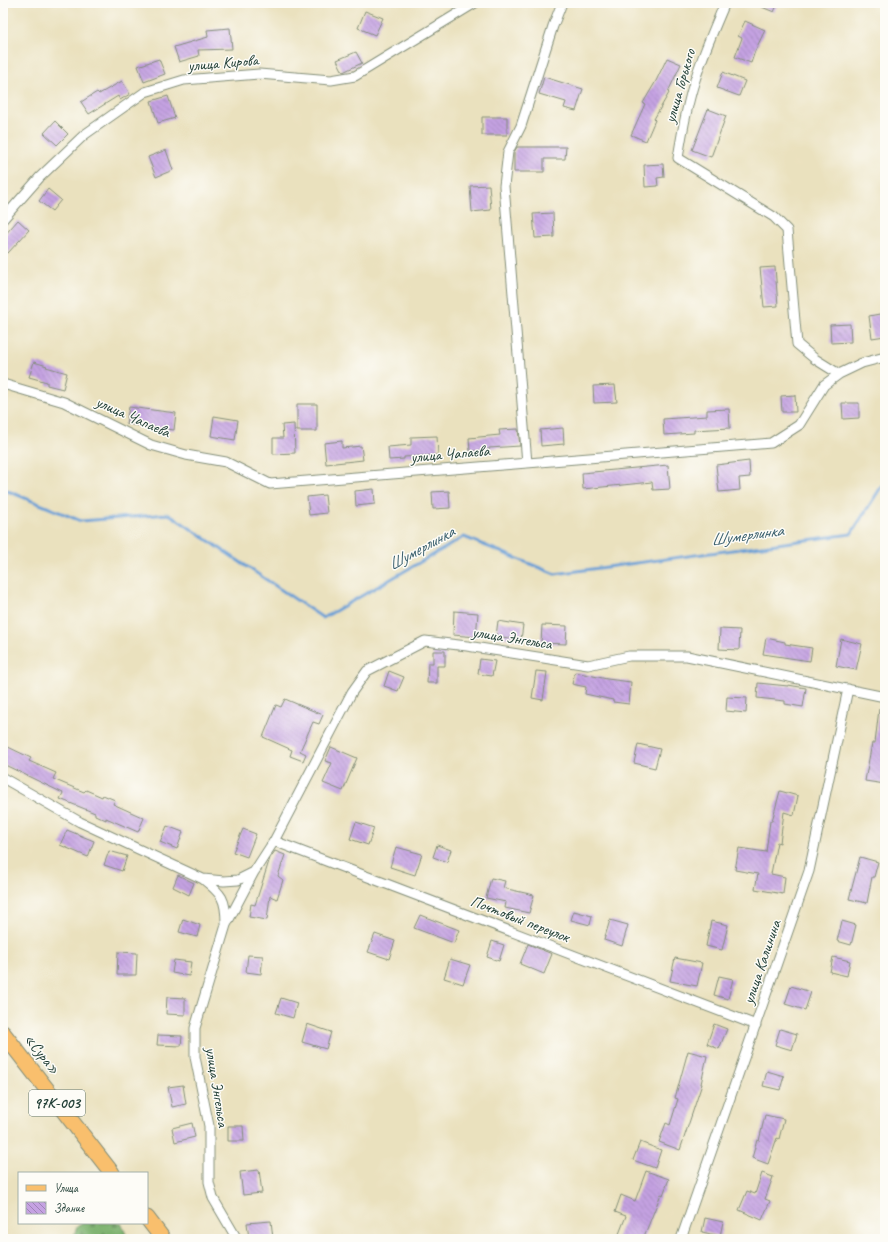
<svg xmlns="http://www.w3.org/2000/svg" width="888" height="1242" viewBox="0 0 888 1242" font-family="Caveat,sans-serif">
  <style>
    .forest { fill: url(#forest-firs); stroke: #4e7851 }
    .lines { fill: none; stroke-linecap: round; stroke-linejoin: round }
    .stream { stroke: #699fd6; stroke-width: 3 }
    .building { fill: url(#building-back-hatch) }
    .street-casing { stroke: #848f79; stroke-width: 11 }
    .primary-casing { stroke: #848f79; stroke-width: 17 }
    .street { stroke: #fff; stroke-width: 9 }
    .primary { stroke: #f9bf6d; stroke-width: 15 }
    .labels { text-anchor: middle; dominant-baseline: central; stroke-width: 3; stroke-linejoin: round; paint-order: stroke }
    .shield { fill: #fdfcf7; stroke: #62766e; stroke-width: 1 }
    .shield-label { font-size: 15px; font-weight: bold; fill: #1f3d34 }
    .street-label { font-size: 16px; fill: #1f3d34; stroke: #fdfcf7 }
    .water-label { font-size: 17px; font-style: italic; fill: #395f6d; stroke: #fdfcf7 }
  </style>
  <defs>
    <pattern id="forest-firs" width="22" height="20" patternUnits="userSpaceOnUse"><rect width="22" height="20" fill="#7db26e"/><path d="M5 1l3.5 6h-7zM16 11l3.5 6h-7z" fill="#66925b"/></pattern>
    <pattern id="building-back-hatch" width="6" height="6" patternUnits="userSpaceOnUse"><rect width="6" height="6" fill="#c5a2e2"/><path d="M-1 5l2 2M0 0l6 6M5-1l2 2" fill="none" stroke="#9f85b8"/></pattern>
  </defs>
  <rect width="100%" height="100%" fill="#fdfcf7"/>
  <filter id="ink" filterUnits="userSpaceOnUse"><feTurbulence type="fractalNoise" baseFrequency=".025" numOctaves="2"/><feDisplacementMap in="SourceGraphic" scale="8" xChannelSelector="R" yChannelSelector="G"/><feConvolveMatrix kernelMatrix="1 2 1 2 8 2 1 2 1" color-interpolation-filters="sRGB"/></filter>
  <filter id="wash" filterUnits="userSpaceOnUse"><feTurbulence type="fractalNoise" baseFrequency=".012" numOctaves="4" result="noise"/><feDisplacementMap in="SourceGraphic" scale="16" xChannelSelector="R" yChannelSelector="G"/><feGaussianBlur stdDeviation="0.9" result="paint"/><feColorMatrix in="noise" values="0 0 0 0 0 0 0 0 0 0 0 0 0 0 0 0 0 1.4 0 .05"/><feComposite in="paint" operator="in"/></filter>
  <g filter="url(#wash)">
    <rect width="100%" height="100%" fill="#eae1be"/>
    <path class="forest" d="M81,1223H121L128,1239H73L77,1227Z"/>
    <g class="lines">
      <path class="stream" d="M3,489L81,521L169,514L323,618L464,537L555,574L851,534L885,481"/>
    </g>
    <g id="blocks">
      <path class="building" d="M752,3H778L774,12Z
        M365,11L383,18L375,35L358,28Z
        M745,21L765,30L755,51L751,63L735,57L742,38L738,36Z
        M230,28L232,49L198,50L199,56L179,62L174,47L208,37L207,30Z
        M356,52L362,63L343,72L337,60Z
        M667,58L681,64L668,92L669,93L654,119L655,120L646,141L631,135L645,104L643,103L656,81Z
        M159,59L165,74L144,82L138,66Z
        M723,72L745,81L739,96L717,88Z
        M544,77L583,89L576,111L564,108L566,102L539,94Z
        M122,81L130,94L120,100L118,96L89,114L81,102L97,92L99,94Z
        M168,96L175,118L158,123L151,101Z
        M708,109L726,116L711,157L692,150Z
        M482,117H507V135H482Z
        M55,121L68,134L57,145L44,133Z
        M517,147H566L565,159H544V172H514V152Z
        M166,150L173,170L156,177L148,157Z
        M663,164L664,177L657,178L658,186L645,187L644,165Z
        M489,185L491,210L472,212L470,186Z
        M48,189L61,200L52,211L39,201Z
        M553,213L554,237L535,238L533,214Z
        M18,220L29,230L8,253L3,249V237Z
        M775,267L778,306L764,307L760,268Z
        M885,313V336L872,338L869,316Z
        M850,324L851,342L831,343L830,325Z
        M34,362L47,366L46,367L67,373L63,389L47,385V382L29,377Z
        M615,385L617,402L594,403L593,386Z
        M795,395L796,412H782L781,396Z
        M842,403H859V418L843,419Z
        M297,404H317V431H297Z
        M129,407L176,413L174,430L126,424Z
        M729,409L730,428L694,430V433L664,435L663,419L707,416V410Z
        M214,416L238,420L235,440L211,436Z
        M294,424L295,453L273,454V438H283L282,425Z
        M563,428L564,444L541,446L540,430Z
        M518,429L520,446L489,448V450L470,451L469,438L500,435L499,430Z
        M437,436L438,455L404,457V459L389,460L388,447L411,445V437Z
        M342,441V448L361,446L363,460L326,464L324,443Z
        M749,461L750,477L739,478L740,490L719,492L716,465Z
        M668,465L670,489L653,490L652,482L583,489L582,473Z
        M374,489L375,504L356,506L355,491Z
        M449,491L450,508L433,509L432,492Z
        M325,495L327,513L309,515L307,497Z
        M454,611L478,613L476,637L453,635Z
        M498,621L523,625L521,640L496,636Z
        M542,625L567,626L566,644L541,643Z
        M720,629L740,630L739,650L719,649Z
        M766,638L785,642V644L812,648L810,661L763,654Z
        M841,639L862,644L856,670L836,666Z
        M433,651H445V666H437V683H427L428,663H433Z
        M480,659L495,661L492,676L478,674Z
        M389,671L404,677L398,691L384,686Z
        M536,671L547,672L543,700L532,698Z
        M575,672L607,679L631,682L629,704L613,702V700L585,694L586,687L572,684Z
        M758,683L788,686V685L806,688L803,707L785,704V701L757,698Z
        M727,697L747,698L746,713L726,711Z
        M285,699L323,715L319,724L313,722L300,751L306,754L303,761L290,756L292,750L263,737L276,705L281,707Z
        M879,709H885V784L865,781L872,743H875Z
        M638,744L660,749L655,768L634,763Z
        M6,746L31,758L29,761L56,773L53,779L84,792L86,790L102,797L103,795L115,800L113,804L144,818L138,832L106,818V820L95,815V813L60,799L63,793L3,764V753Z
        M331,747L357,758L343,791L323,783L332,763L325,761Z
        M780,791L798,796L794,815L784,812L780,843L777,842L771,874L785,877L783,894L755,889L758,874L735,870L739,848L766,852L770,821H772Z
        M356,822L374,828L368,845L350,839Z
        M167,826L183,832L177,849L160,842Z
        M243,829L256,834L247,857L233,852Z
        M67,830L94,841L88,857L60,845Z
        M437,845L451,850L447,862L433,857Z
        M396,847L422,854L415,875L390,867Z
        M109,851L127,856L122,871L104,865Z
        M275,851L285,855L278,876L283,880L277,899L270,896L267,920L249,917L251,904L255,905L270,858Z
        M860,857L878,862L874,877H872L867,903L849,899Z
        M178,875L194,883L189,895L173,887Z
        M491,878L505,881L503,888L534,895L529,913L505,908L506,902L486,898Z
        M574,911L592,916L590,925L571,920Z
        M420,915L459,930L454,943L414,928Z
        M183,919L200,925L197,937L179,932Z
        M610,920L628,925L622,946L604,940Z
        M711,921L728,925L722,950L706,946Z
        M842,921L856,925L851,945L837,941Z
        M375,934L395,941L389,959L368,952Z
        M492,941L504,945L499,961L487,957Z
        M528,944L552,954L544,974L520,964Z
        M118,952L137,953L136,975H117Z
        M248,955L263,956L261,974L246,972Z
        M833,957L850,961L847,976L830,972Z
        M675,958L702,963L697,986L670,981Z
        M450,959L470,965L463,984L444,978Z
        M174,960L191,962L189,976L172,973Z
        M719,976L733,979L728,999L714,995Z
        M791,986L811,992L805,1010L785,1004Z
        M167,997L185,998V1015L166,1014Z
        M281,998L297,1003L293,1018L276,1013Z
        M307,1024L331,1032L326,1049L302,1042Z
        M714,1024L727,1029L719,1049L707,1044Z
        M780,1029L797,1034L792,1050L775,1045Z
        M158,1035L182,1036L181,1046L157,1045Z
        M688,1051L707,1056L701,1084H702L680,1150L659,1142L666,1123L670,1125L678,1099L675,1098Z
        M767,1071L784,1076L780,1090L763,1086Z
        M183,1085L186,1104L172,1107L168,1087Z
        M765,1115L784,1119L779,1139L777,1138L768,1164L752,1158L757,1140L759,1141Z
        M192,1123L195,1137L175,1142L172,1128Z
        M228,1126H243L244,1141H228Z
        M640,1142L661,1150L655,1168L633,1160Z
        M259,1170L262,1193L243,1195L240,1172Z
        M646,1171L669,1179L663,1195L661,1194L643,1239H617L626,1216L615,1212L621,1195L635,1201Z
        M762,1173L773,1177L765,1199L770,1201L762,1220L739,1210L747,1191L755,1194Z
        M705,1218L723,1222L720,1236L702,1232Z
        M271,1221L273,1238L249,1239L247,1223Z"/>
    </g>
  </g>
  <g filter="url(#ink)">
    <use href="#blocks" fill-opacity="0" stroke="#848f79" stroke-width="1"/>
    <g class="lines">
      <defs>
        <path id="street" d="M725,3C714,29 703,54 695,80C687,104 682,133 678,158L774,217L787,230L797,344L815,359L839,374
          M3,219L40,177L84,135L145,92L184,80L259,74L331,80L355,76L475,3
          M3,384L64,402L151,445L186,455L226,462L270,484L771,443L799,425L824,385L839,374L862,363L885,357
          M527,463L504,186L508,152L521,126L553,26L562,3
          M3,778L80,822L203,879L224,881L238,880L254,872
          M274,841L756,1025
          M203,879C222,894 226,899 226,923
          M237,1239L213,1198L209,1182V1126L195,1057V1028L226,925L254,872L274,841L352,692L367,671L425,641L467,646L588,665L629,656H687L885,697
          M681,1239L809,871L848,689"/>
        <path id="primary" d="M3,1033L112,1173
          M147,1218L163,1239"/>
      </defs>
      <use href="#street" class="street-casing"/>
      <use href="#primary" class="primary-casing"/>
      <use href="#street" class="street"/>
      <use href="#primary" class="primary"/>
    </g>
  </g>
  <g class="labels">
    <rect class="shield" x="29" y="1090" width="56" height="26" rx="3"/>
    <g class="shield-label">
      <text x="57" y="1103">97К-003</text>
    </g>
    <g class="street-label">
      <text transform="translate(223 63) rotate(-5)">улица Кирова</text>
      <text transform="translate(680 86) rotate(-74)">улица Горького</text>
      <text transform="translate(133 417) rotate(24)">улица Чапаева</text>
      <text transform="translate(450 454) rotate(-5)">улица Чапаева</text>
      <text transform="translate(512 638) rotate(9)">улица Энгельса</text>
      <text transform="translate(520 919) rotate(21)">Почтовый переулок</text>
      <text transform="translate(762 962) rotate(-71)">улица Калинина</text>
      <text transform="translate(42 1054) rotate(52)">«Сура»</text>
      <text transform="translate(217 1087) rotate(81)">улица Энгельса</text>
    </g>
    <g class="water-label">
      <text transform="translate(747 535) rotate(-8)">Шумерлинка</text>
      <text transform="translate(421 548) rotate(-29)">Шумерлинка</text>
    </g>
  </g>
  <rect width="888" height="1242" fill="none" stroke="#fdfcf7" stroke-width="16"/>
  <rect x="18" y="1172" width="130" height="52" fill="#fdfcf7" stroke="#a4b0a9"/>
  <rect x="26" y="1185" width="20" height="6" fill="#f9bf6d" stroke="#a4b0a9"/>
  <text x="54" y="1192" font-size="12" fill="#1f3d34">Улица</text>
  <rect x="26" y="1202" width="20" height="12" fill="url(#building-back-hatch)" stroke="#a4b0a9"/>
  <text x="54" y="1212" font-size="12" fill="#1f3d34">Здание</text>
</svg>
